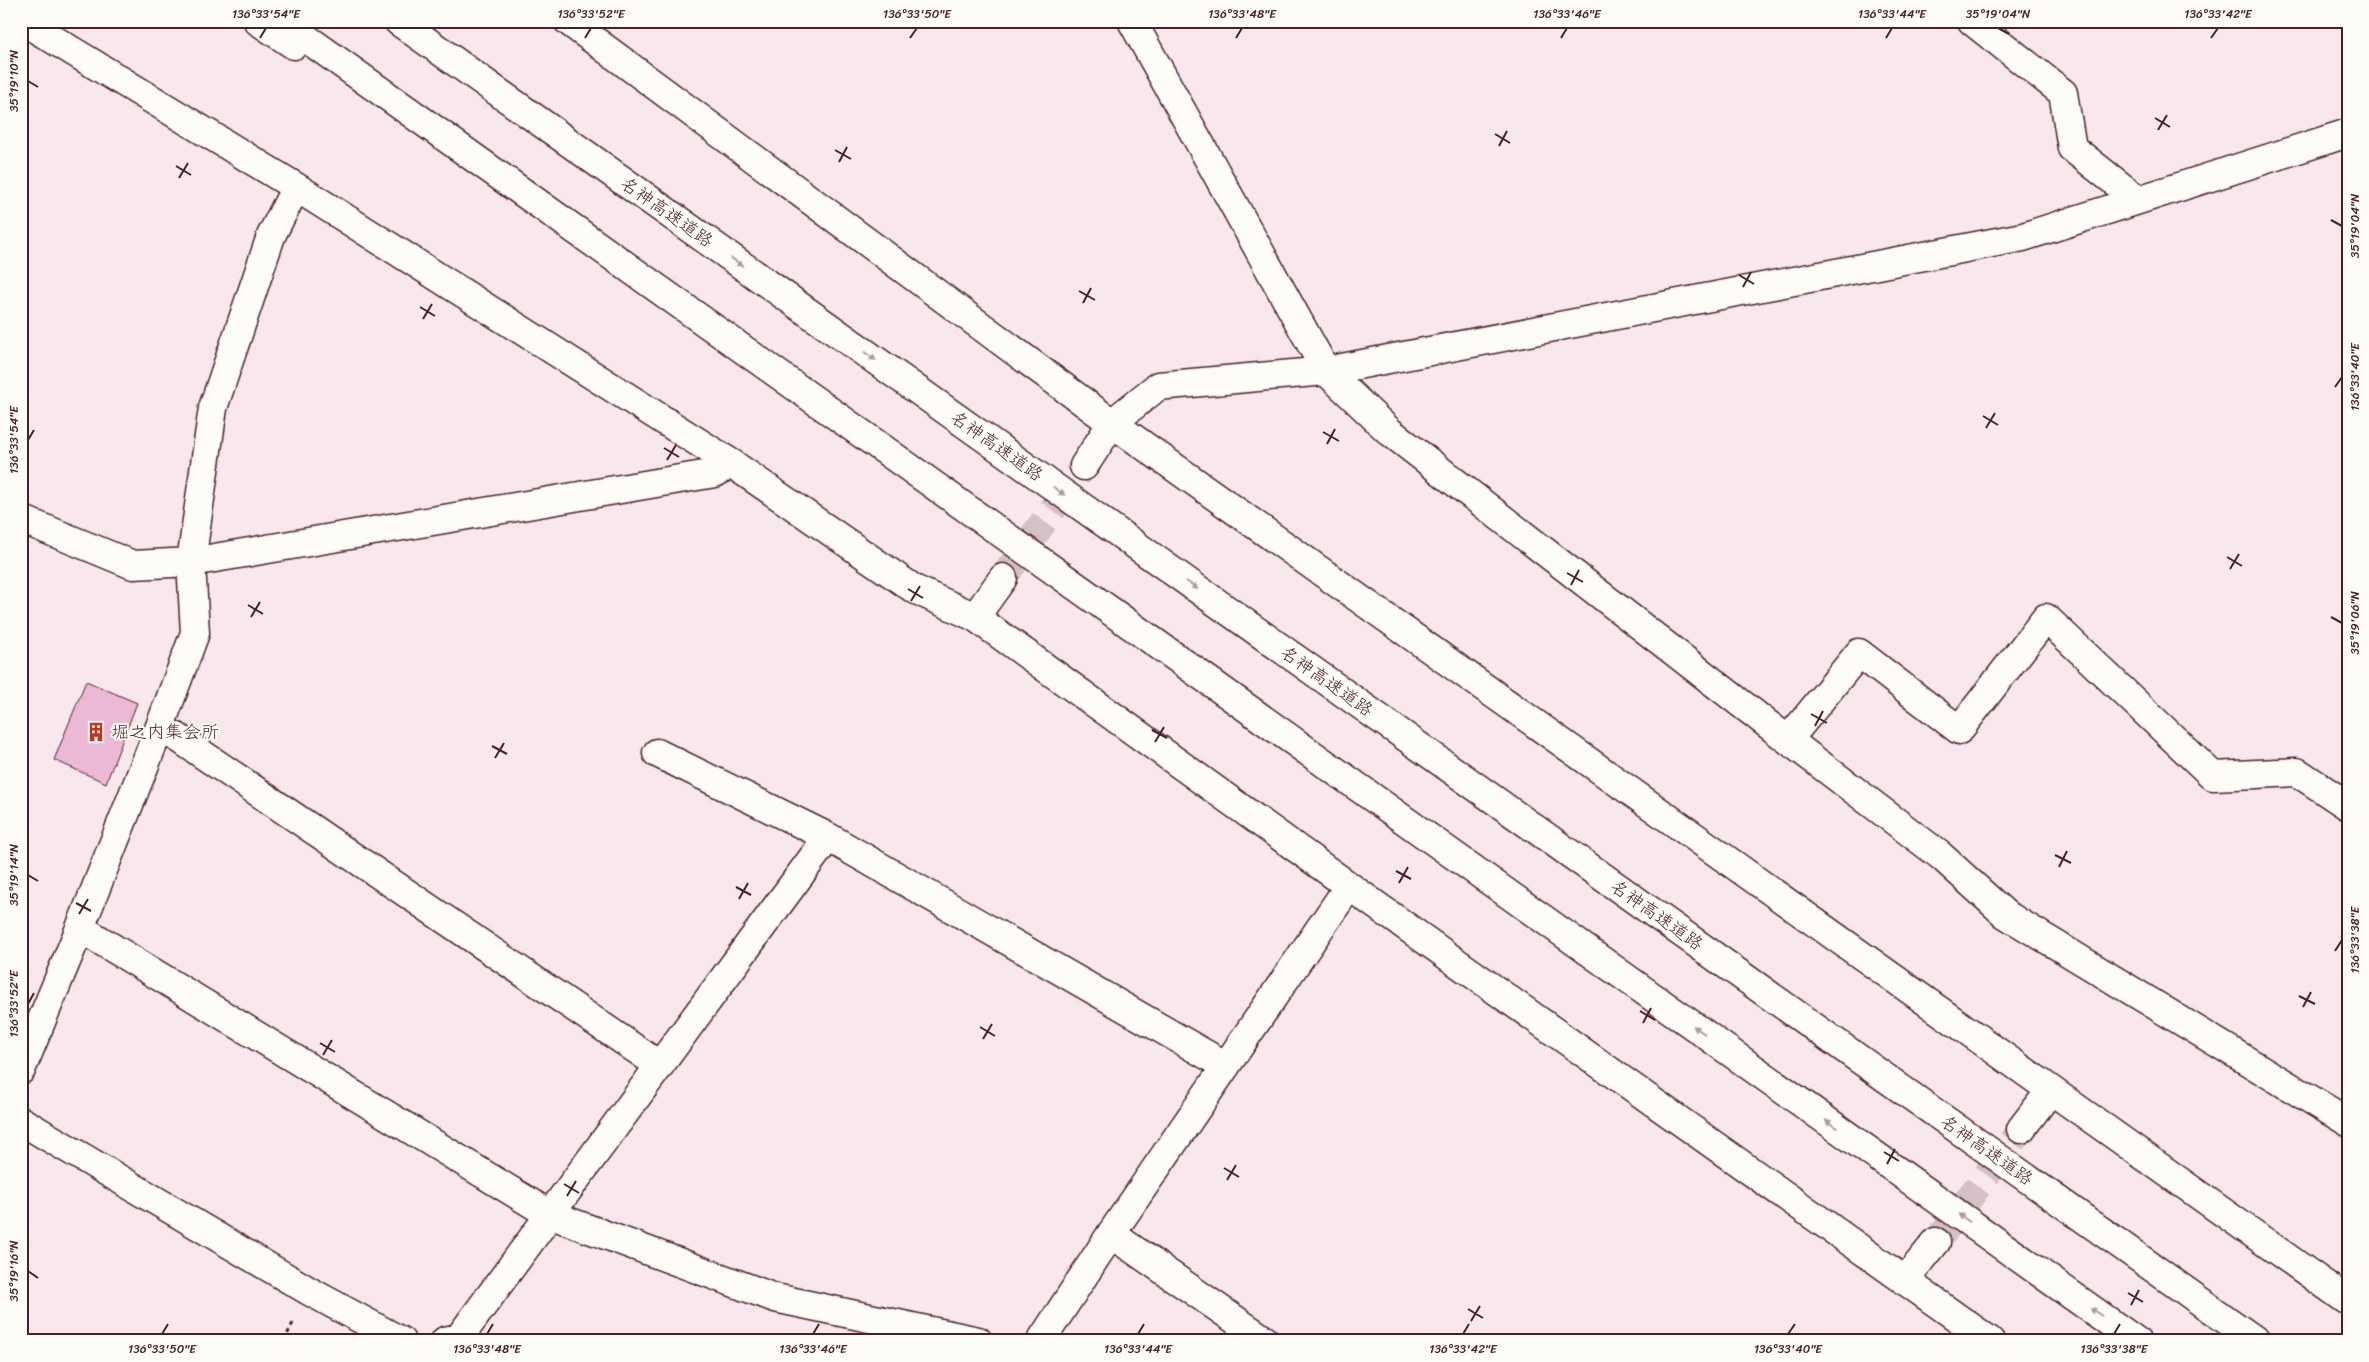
<svg xmlns="http://www.w3.org/2000/svg" width="2369" height="1362" viewBox="0 0 2369 1362" font-family="Sriracha,'Klee One',sans-serif">
  <style>
    .building { fill: #ebb8d5; stroke: #4a1f2b }
    .lines { fill: none; stroke-linecap: round; stroke-linejoin: round }
    .street-tunnel { stroke: #d5c0c6; stroke-width: 28; stroke-dasharray: 28 14; stroke-linecap: butt }
    .street-casing { stroke: #4a1f2b; stroke-width: 31 }
    .highway-casing { stroke: #4a1f2b; stroke-width: 31 }
    .path { stroke: #4a1f2b; stroke-width: 3; stroke-dasharray: 4 4; stroke-linecap: butt }
    .street { stroke: #fdfcf7; stroke-width: 28 }
    .highway { stroke: #fdfcf7; stroke-width: 28 }
    .oneway { fill: #ac999b }
    .ticks { fill: none; stroke: #4a1f2b; stroke-width: 2 }
    .labels { text-anchor: middle; dominant-baseline: central; stroke-width: 4; stroke-linejoin: round; paint-order: stroke }
    .street-label { font-size: 18px; fill: #4a1f2b; stroke: #fdfcf7 }
    .poi-label { font-size: 18px; fill: #4a1f2b; stroke: #fdfcf7; text-anchor: start }
    .neatline { fill: none; stroke: #4a1f2b; stroke-width: 2 }
    .ticks-label { font-size: 12px; text-anchor: middle; fill: #4a1f2b }
  </style>
  <rect width="100%" height="100%" fill="#f8e8ed"/>
  <filter id="ink" filterUnits="userSpaceOnUse"><feTurbulence type="fractalNoise" baseFrequency=".02" numOctaves="2"/><feDisplacementMap in="SourceGraphic" scale="10" xChannelSelector="R" yChannelSelector="G"/><feConvolveMatrix kernelMatrix="1 2 1 2 8 2 1 2 1" color-interpolation-filters="sRGB"/></filter>
  <g filter="url(#ink)">
    <path class="building" d="M86,681L137,703L106,783L54,760Z"/>
    <g class="lines">
      <path class="street-tunnel" d="M1003,578L1084,466
        M1936,1242L2021,1129"/>
      <defs>
        <path id="street" d="M23,21L296,187L731,463L914,589L975,617L1349,886L1990,1341
          M568,21L1112,423L2348,1301
          M1132,21L1326,371L1389,431L1788,740L1941,856L2005,914L2348,1122
          M1972,21L2063,93L2072,148L2138,200
          M296,187L271,236L213,408L191,562L195,633L159,729L80,928L549,1214L775,1298L978,1341
          M1084,466L1112,423L1158,386L1326,371L2023,237L2348,133
          M21,519L133,565L191,562L715,473L731,463
          M975,617L1003,578
          M159,729L177,737L659,1065
          M1788,740L1859,653L1959,730L2046,618L2213,776L2297,772L2348,806
          M657,753L828,837
          M21,1070L80,928
          M21,1121L309,1291L401,1341
          M2021,1129L2051,1090
          M1111,1234L1266,1341
          M1905,1280L1936,1242
          M445,1341L459,1338L828,837L1226,1066
          M1041,1341L1111,1234L1349,886"/>
        <path id="highway" d="M258,21L294,45
          M282,21L2136,1341
          M398,21L2256,1341"/>
      </defs>
      <use href="#street" class="street-casing"/>
      <use href="#highway" class="highway-casing"/>
      <path class="path" d="M284,1341L294,1321"/>
      <use href="#street" class="street"/>
      <use href="#highway" class="highway"/>
    </g>
    <defs><path id="oneway-solid" d="M-6-.8H1V-3.2L6.5 0L1 3.2V.8H-6Z" transform="scale(1.25)"/></defs>
    <g class="oneway">
      <use href="#oneway-solid" transform="translate(737 262) rotate(35)"/>
      <use href="#oneway-solid" transform="translate(870 356) rotate(35)"/>
      <use href="#oneway-solid" transform="translate(1059 491) rotate(35)"/>
      <use href="#oneway-solid" transform="translate(1192 585) rotate(35)"/>
      <use href="#oneway-solid" transform="translate(1699 1030) rotate(-145)"/>
      <use href="#oneway-solid" transform="translate(1831 1124) rotate(-145)"/>
      <use href="#oneway-solid" transform="translate(1964 1218) rotate(-145)"/>
      <use href="#oneway-solid" transform="translate(2096 1312) rotate(-145)"/>
    </g>
  </g>
  <path class="ticks" d="M1998,28L2009,34M260,38L266,28M585,38L591,28M910,38L917,28M1236,38L1242,28M1561,38L1567,28M1886,38L1892,28M2211,38L2218,28M28,81L38,87M2155,118L2170,127M2158,130L2167,115M1495,134L1510,143M1499,146L1507,131M835,150L851,159M839,162L847,147M176,166L191,175M179,178L188,163M2331,220L2342,226M1739,275L1754,284M1743,287L1751,272M1079,291L1095,300M1083,303L1091,288M420,307L435,316M423,319L432,304M2335,387L2342,377M1983,416L1998,425M1986,428L1995,413M1323,432L1339,441M28,440L34,430M1327,444L1335,429M664,448L679,457M667,460L676,445M2227,557L2242,566M2230,569L2239,554M1567,573L1583,582M1571,585L1579,570M908,589L923,598M911,601L920,586M248,605L263,614M251,617L260,602M2331,617L2342,623M1811,714L1827,723M1815,726L1823,711M1152,730L1167,738M1155,742L1164,727M492,746L507,754M495,758L504,743M2055,855L2071,863M2059,867L2067,851M1396,871L1411,879M28,875L38,881M1399,883L1408,867M736,887L751,895M739,899L748,883M76,903L91,911M79,914L88,899M2335,951L2342,940M2299,996L2315,1004M28,1004L34,993M2303,1007L2311,992M1640,1011L1655,1020M1643,1023L1651,1008M980,1027L995,1036M983,1039L992,1024M320,1043L335,1052M323,1055L332,1040M1884,1152L1899,1161M1887,1164L1895,1149M1224,1168L1239,1177M1227,1180L1236,1165M564,1184L579,1193M567,1196L576,1181M28,1271L38,1278M2128,1293L2143,1302M2131,1305L2139,1290M1468,1309L1483,1318M1471,1321L1480,1306M162,1334L168,1324M487,1334L493,1324M813,1334L819,1324M1138,1334L1144,1324M1463,1334L1469,1324M1788,1334L1795,1324M2114,1334L2120,1324"/>
  <defs>
    <symbol id="building-bare" viewBox="-9 -9 18 18"><path d="M-4-6H4V6H1V3H-1V6H-4ZM-2.5-4.3h1.7v1.8h-1.7ZM.8-4.3h1.7v1.8H.8ZM-2.5-1h1.7V.8h-1.7ZM.8-1h1.7V.8H.8Z" fill="#c8321e" stroke="#fdfcf7" stroke-width="2.5" paint-order="stroke"/></symbol>
  </defs>
  <g fill-rule="evenodd">
    <use href="#building-bare" x="82" y="718" width="28" height="28"/>
  </g>
  <g class="labels">
    <g class="street-label">
      <text transform="translate(667 212) rotate(35)">名神高速道路</text>
      <text transform="translate(997 446) rotate(35)">名神高速道路</text>
      <text transform="translate(1327 681) rotate(35)">名神高速道路</text>
      <text transform="translate(1657 915) rotate(35)">名神高速道路</text>
      <text transform="translate(1987 1150) rotate(35)">名神高速道路</text>
    </g>
    <g class="poi-label">
      <text x="111" y="732">堀之内集会所</text>
    </g>
  </g>
  <rect width="2369" height="1362" fill="none" stroke="#fdfcf7" stroke-width="55"/>
  <rect x="28" y="28" width="2314" height="1306" class="neatline"/>
  <g class="ticks-label">
    <text x="266" y="18">136°33'54"E</text>
    <text x="591" y="18">136°33'52"E</text>
    <text x="917" y="18">136°33'50"E</text>
    <text x="1242" y="18">136°33'48"E</text>
    <text x="1567" y="18">136°33'46"E</text>
    <text x="1892" y="18">136°33'44"E</text>
    <text x="1998" y="18">35°19'04"N</text>
    <text x="2218" y="18">136°33'42"E</text>
    <text transform="translate(14 81) rotate(-90)" y="4">35°19'10"N</text>
    <text transform="translate(2355 226) rotate(-90)" y="4">35°19'04"N</text>
    <text transform="translate(2355 377) rotate(-90)" y="4">136°33'40"E</text>
    <text transform="translate(14 440) rotate(-90)" y="4">136°33'54"E</text>
    <text transform="translate(2355 623) rotate(-90)" y="4">35°19'06"N</text>
    <text transform="translate(14 875) rotate(-90)" y="4">35°19'14"N</text>
    <text transform="translate(2355 940) rotate(-90)" y="4">136°33'38"E</text>
    <text transform="translate(14 1004) rotate(-90)" y="4">136°33'52"E</text>
    <text transform="translate(14 1271) rotate(-90)" y="4">35°19'16"N</text>
    <text x="162" y="1353">136°33'50"E</text>
    <text x="487" y="1353">136°33'48"E</text>
    <text x="813" y="1353">136°33'46"E</text>
    <text x="1138" y="1353">136°33'44"E</text>
    <text x="1463" y="1353">136°33'42"E</text>
    <text x="1788" y="1353">136°33'40"E</text>
    <text x="2114" y="1353">136°33'38"E</text>
  </g>
</svg>
